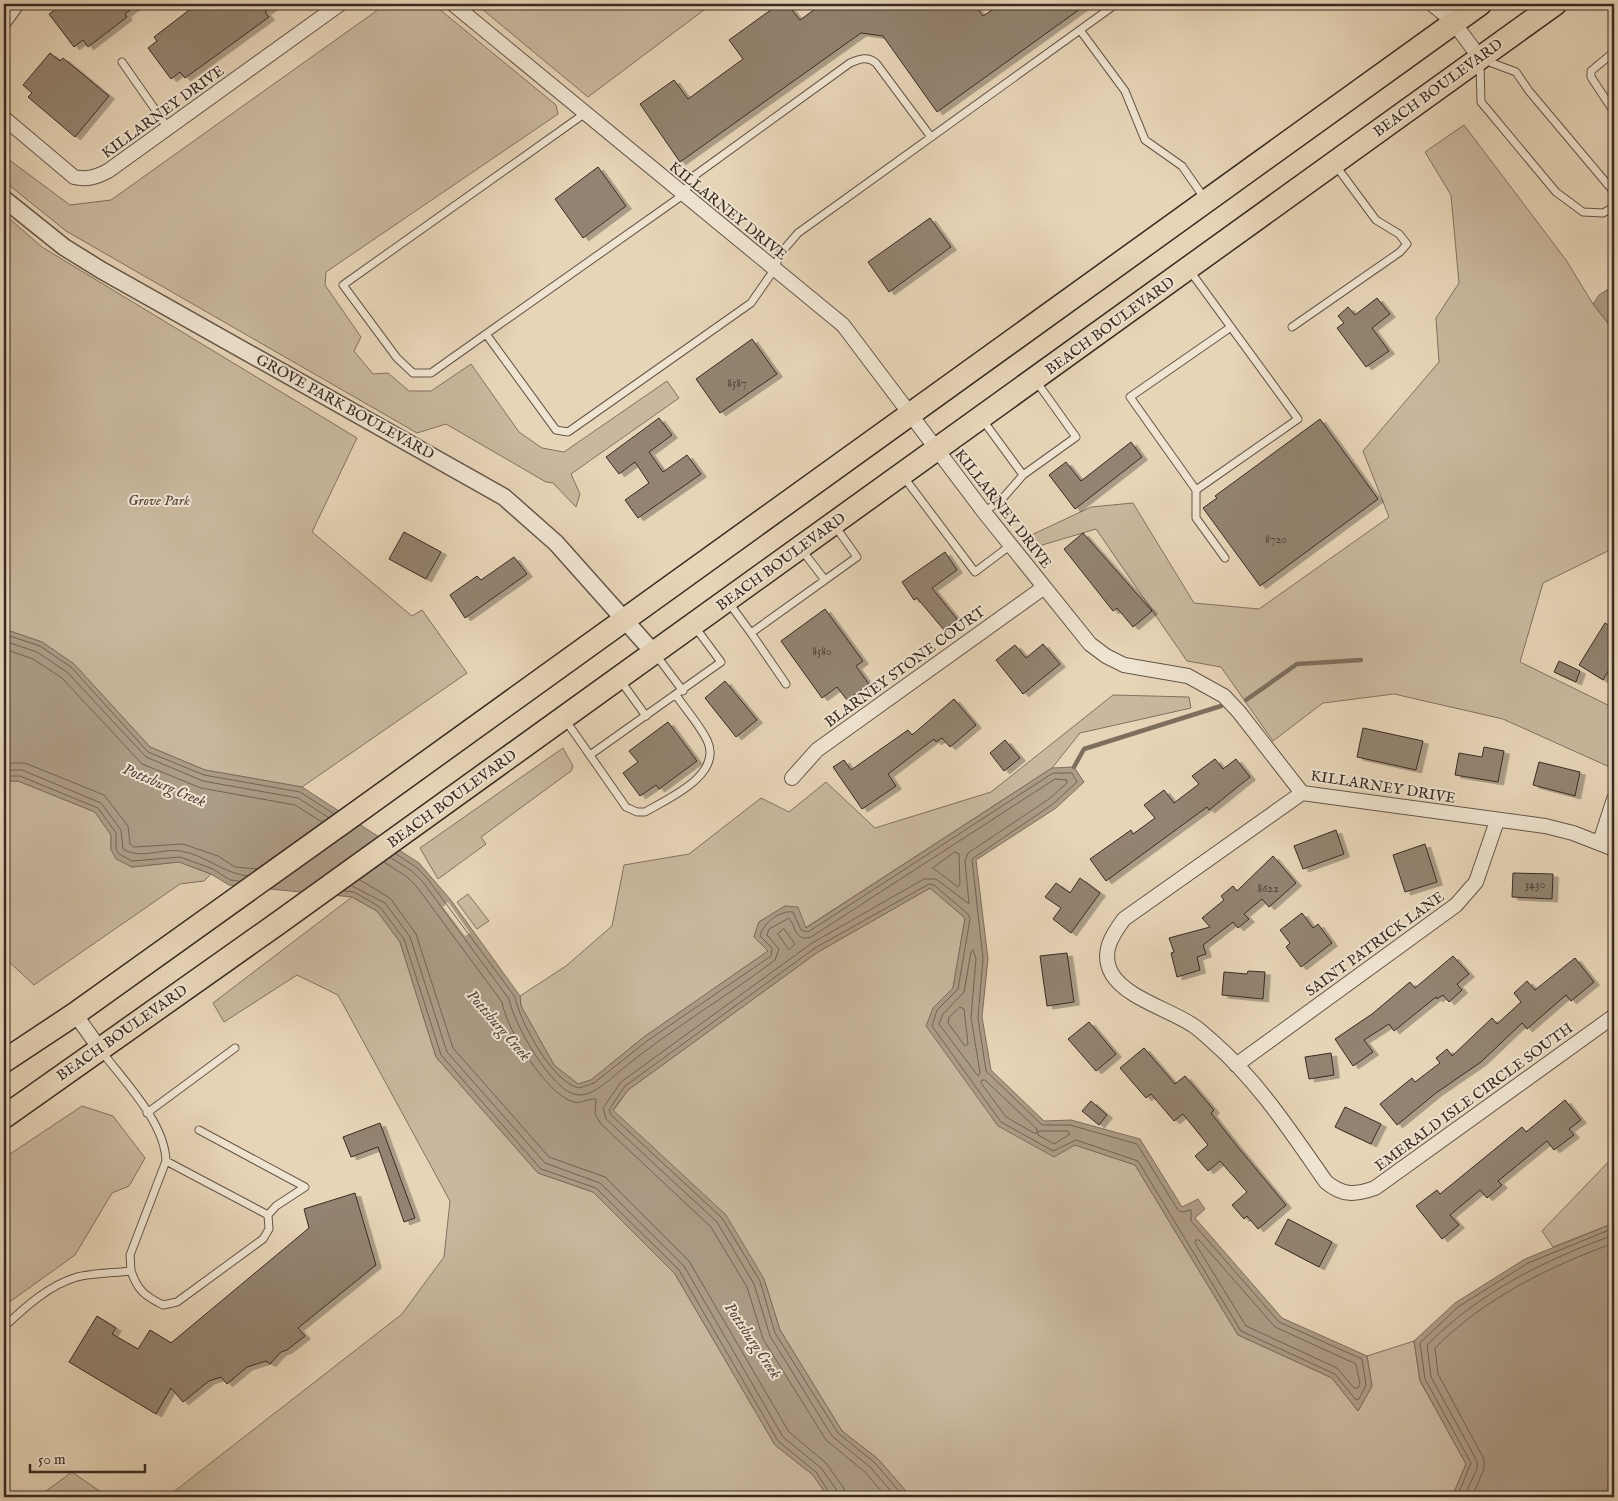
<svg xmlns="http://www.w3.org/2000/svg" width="1618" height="1501" viewBox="0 0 1618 1501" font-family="'IM FELL English',serif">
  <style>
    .green { fill: #c9b89e; stroke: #807261 }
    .water { fill: #ac9b85; stroke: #7e6e5e }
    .pier { fill: #e7d5b7 }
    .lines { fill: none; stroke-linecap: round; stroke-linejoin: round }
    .shore { stroke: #726354; stroke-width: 1 }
    .stream { stroke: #7e6e5e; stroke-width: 4.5 }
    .building { fill: #938370; stroke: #382b24; filter: url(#shadow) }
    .service-casing { stroke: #645649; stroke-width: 9 }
    .minor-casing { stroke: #645649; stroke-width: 16 }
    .tertiary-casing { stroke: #645649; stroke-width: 19 }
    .trunk-casing { stroke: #382b24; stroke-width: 25 }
    .service { stroke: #efe4d0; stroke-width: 7 }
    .minor { stroke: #efe4d0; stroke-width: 14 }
    .tertiary { stroke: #efe4d0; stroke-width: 16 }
    .trunk { stroke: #e7d5b7; stroke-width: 22 }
    .labels { text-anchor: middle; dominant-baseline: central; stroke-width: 4; stroke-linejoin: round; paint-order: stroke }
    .number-label { font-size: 12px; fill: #4f4137 }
    .street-label { font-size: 15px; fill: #382b24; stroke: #efe4d0 }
    .park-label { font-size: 15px; font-style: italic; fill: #55473c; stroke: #efe4d0 }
    .water-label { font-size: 16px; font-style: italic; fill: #55473c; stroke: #efe4d0 }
  </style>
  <defs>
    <filter id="shadow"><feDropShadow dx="5.5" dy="3" stdDeviation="0" flood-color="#0004"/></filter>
  </defs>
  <rect width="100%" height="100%" fill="#e7d5b7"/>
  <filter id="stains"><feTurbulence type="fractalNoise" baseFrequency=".004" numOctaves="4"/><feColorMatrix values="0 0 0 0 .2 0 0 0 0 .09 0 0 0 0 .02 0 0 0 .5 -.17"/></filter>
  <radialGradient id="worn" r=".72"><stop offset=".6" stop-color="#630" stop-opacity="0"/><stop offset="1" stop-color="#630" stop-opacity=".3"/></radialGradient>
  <path class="green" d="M386,4H433L556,105L558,114L326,272L325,285L361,337L354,351L373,374L388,373L409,391H431L471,364L519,432L542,448L564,452L667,381L679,398L571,474L580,494L576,507L553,483L546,482L446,424L417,433L66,231L4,181V156L70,205L111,200Z
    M476,4H712L588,97Z
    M1464,125L1566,260L1593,304L1614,331V548L1543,583L1520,662L1614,708V769L1503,719L1394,694L1323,703L1273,741L1221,667L1187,661L1096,529L1029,549L1023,539L1091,507L1133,503L1194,603L1259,609L1389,517L1363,451L1439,362L1436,318L1459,283L1451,195L1425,152Z
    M4,214L42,247L357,438L312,532L412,616L422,610L467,673L302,787L205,770L150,747L74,664L42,642L4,629Z
    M1113,695L1189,697L1191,708L1080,733L1052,768L805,928L785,906L759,922L754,937L768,951L644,1037L591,1080L578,1084L554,1065L521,1006L520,996L566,966L612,926L624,865L689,854L761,798L789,812L826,782L875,828L991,792Z
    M563,748L573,766L571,771L481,837L486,844L438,879L420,848Z
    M4,781H18L95,812L111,835V850L131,867L179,862L211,874L204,881L180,884L34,985L4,957Z
    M930,888L965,918L953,988L933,1008L998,1126L1075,1145L1135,1165L1238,1335L1332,1378L1358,1411L1372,1386L1367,1356L1414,1341L1420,1381L1466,1464L1452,1497H911L878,1459L842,1431L780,1330L764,1279L613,1111L628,1090L818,952Z
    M468,894L489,921L477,929L457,902Z
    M352,897L377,911L400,942L436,1057L538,1173L593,1192L675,1274L775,1445L813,1475L828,1497H167L402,1314L444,1257L450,1201L338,995L297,975L224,1022L213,1003Z
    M82,1106L113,1116L145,1158L129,1186L112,1193L75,1255L4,1306V1158Z
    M1614,1156V1223L1553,1247L1542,1231Z
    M72,1472L108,1497H38Z"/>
  <path class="water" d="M1610,288L1614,290V331L1593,304L1599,295Z
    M4,629L42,642L74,664L150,747L205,770L302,787L419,863L450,899L520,996L521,1006L554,1065L578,1084L591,1080L644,1037L768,951L754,937L759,922L785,906L798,907L806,928L1052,768L1074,767L1084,782L1056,808L976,860L988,959L982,1017L991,1070L1044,1121L1071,1120L1140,1139L1182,1207L1198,1199L1205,1209L1195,1218L1282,1318L1367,1356L1372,1386L1358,1411L1332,1378L1238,1335L1135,1165L1075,1145L1054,1157L998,1126L926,1026L933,1008L953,988L965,918L930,888L818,952L628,1090L613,1110L726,1215L764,1279L780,1330L842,1431L878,1459L911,1497H828L813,1475L775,1445L675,1274L593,1192L538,1173L436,1057L400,942L377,911L352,897L229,885L211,874L179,862L132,867L116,859L111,850V835L95,812L18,781H4Z
    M1614,1223V1497H1452L1466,1464L1420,1380L1414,1341L1455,1303L1525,1259Z"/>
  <path class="pier" d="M448,902L470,933L465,936L443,907Z"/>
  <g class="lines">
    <path class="shore" d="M4,634L40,646L71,667L148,752L204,775L300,792L334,814
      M4,641L37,652L67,672L146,757L203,781L298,798L328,817
      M4,649L33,659L62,678L142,764L201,788L295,805L322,822
      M4,763H25L104,795L128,826L130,844L134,847L183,844L218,856L235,867L256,869
      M4,770H22L101,803L121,830L123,849C140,860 162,848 181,851C205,855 223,873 247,876
      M4,776H20L98,808L116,833V849L119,854L132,861L180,857L213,869L230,880L239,881
      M955,852L959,854L960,884L958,887L933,868Z
      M396,854L416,867L427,878L515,997C520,1022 552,1082 579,1088L594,1083L647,1041L771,956L772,948L760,936C763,923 780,910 793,912L801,930L808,932L1053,773H1072L1077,782L1053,804L972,859L983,959L978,1018L986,1071L1042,1125H1070L1137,1144L1178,1210L1182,1212L1191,1210V1221L1279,1322L1362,1359L1366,1385L1359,1399L1356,1400L1335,1374L1241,1331L1138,1161L1076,1140L1053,1151L1001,1122L932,1026L937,1010L958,989L970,919L968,914L934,885L929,884L815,948L625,1086L609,1110L611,1115L722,1218L760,1281L775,1333L838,1433L875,1463L904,1497
      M391,858L412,871L423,882L509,999C513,1022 552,1093 578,1095C595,1096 613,1076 626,1066C673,1028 726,997 775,960L779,949L767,935L769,929L789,918C796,927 795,942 811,937L1055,779L1067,780V783L1049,799L968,853L965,861L969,904L936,879H924L812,943L621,1082L603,1108L606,1119L717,1222L754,1284L770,1336L832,1436L870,1467L896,1497
      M384,862L407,877L417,887L502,1002C506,1028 546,1095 574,1102C582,1104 589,1098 596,1099L595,1114L601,1124L711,1227L747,1287L763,1339L826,1440L865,1472L886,1497
      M360,880L390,898L416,934L453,1048L549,1157L605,1177L689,1261L789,1432L826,1463L843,1487L846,1497
      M352,886L385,903L410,937L447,1052L545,1163L600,1183L684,1266L783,1437L821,1468L836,1489L838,1497
      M344,891L354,892L380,907L404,939L441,1055L541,1169L596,1188L679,1270L778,1441L816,1472L832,1497
      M784,929L795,944L789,950L778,934Z
      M973,950L976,959L971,1017L980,1073L978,1076L939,1024L943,1014L964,992L971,952Z
      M960,1007L964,1009L968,1044L965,1046L948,1023L949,1018Z
      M982,1080H985L1037,1129V1133H1034L1006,1117L981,1083Z
      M1041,1131H1068L1070,1134L1054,1144L1038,1135V1132Z
      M1196,1240H1199L1275,1327L1356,1364L1360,1384L1358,1388H1354L1337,1368L1246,1326L1195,1243Z
      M1457,1497L1471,1463L1425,1379L1420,1343L1458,1307L1528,1263L1614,1228
      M1464,1497L1477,1469V1461L1431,1377L1427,1345C1480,1292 1544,1260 1614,1235
      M1472,1497L1484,1469V1459L1438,1374L1435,1348C1485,1298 1548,1267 1614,1243"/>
    <path class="stream" d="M1246,700L1297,664L1361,660
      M1074,767L1084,749L1221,706"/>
  </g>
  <path class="building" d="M64,4H138L125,14L127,17L88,47L83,40L74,47L49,14Z
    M197,4H276L265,12L269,17L232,44L185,78L180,72L171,79L148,48L157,41L154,37Z
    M779,4H787L800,20L822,4H974L983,16L1001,4H1087L937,112L883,36L861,33L680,162L640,104L674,80L688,99L743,59L729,40Z
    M50,53L60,61L63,58L109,96L75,137L28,97L32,93L23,85Z
    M598,167L626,206L583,238L555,199Z
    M930,218L951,247L889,292L868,262Z
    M1377,298L1390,314L1372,328L1389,351L1366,367L1337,328L1344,323L1338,316L1348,307L1355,315Z
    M752,339L777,374L720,413L696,379Z
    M659,418L672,435L649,452L663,472L687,455L701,474L638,518L625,500L649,483L635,462L619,474L606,457Z
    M1320,419L1378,499L1260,586L1203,508L1217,498L1215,496Z
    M1131,442L1142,457L1075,509L1049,475L1066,462L1081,481Z
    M404,532L441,552L426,579L389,559Z
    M1083,533L1152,611L1133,627L1117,608L1113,611L1064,549Z
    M945,552L957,570L932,588L957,619L944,630L917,598L914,600L902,582Z
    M514,557L527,574L465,618L450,595L477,576L481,580Z
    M825,609L863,661L856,666L869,684L847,700L837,687L822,698L781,641Z
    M1605,623L1614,628V661L1603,680L1579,665Z
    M1043,644L1060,664L1023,694L996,660L1015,645L1026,658Z
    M1559,661L1580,671L1576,682L1554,672Z
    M725,681L757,720L736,737L705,698Z
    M954,699L976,725L950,747L942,738L936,742L934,739L888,774L896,786L862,809L833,767L844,760L851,770L908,730L912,735Z
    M668,722L697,761L659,789L656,785L640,796L623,773L638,762L629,751Z
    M1363,728L1423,741L1416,770L1357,757Z
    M1005,740L1020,758L1004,771L990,753Z
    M1484,747L1504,751L1498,782L1455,775L1459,753L1482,757Z
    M1215,759L1223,769L1236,759L1250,777L1209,810L1207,807L1106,881L1090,859L1131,830L1133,834L1155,818L1144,805L1164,790L1174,803L1199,784L1192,776Z
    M1539,762L1580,772L1575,796L1533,785Z
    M1336,830L1344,854L1303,869L1294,846Z
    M1425,844L1437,882L1405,892L1393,855Z
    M1273,856L1296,883L1269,907L1262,899L1244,914L1249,919L1238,928L1233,922L1203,945L1206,954L1197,957L1200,970L1177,977L1171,953L1174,952L1169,938L1210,927L1202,918L1224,900L1221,896L1233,886L1237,891Z
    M1513,873L1553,874L1552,899L1512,897Z
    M1080,878L1100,893L1071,933L1053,919L1061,908L1045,897L1056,883L1070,893Z
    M1302,913L1313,928L1318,924L1332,943L1301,967L1286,947L1290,943L1280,930Z
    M1067,953L1074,1002L1047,1006L1040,956Z
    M1453,956L1469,974L1457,984L1462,990L1449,1002L1443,995L1437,999L1436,997L1394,1031L1389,1024L1364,1040L1373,1052L1353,1066L1335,1039L1372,1014L1410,982L1415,988Z
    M1575,958L1594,982L1571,1001L1566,995L1527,1029L1522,1023L1481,1062L1436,1093L1397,1125L1380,1104L1412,1078L1415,1082L1440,1063L1436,1058L1447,1049L1452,1056L1492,1018L1497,1024L1521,1002L1514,993L1527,981L1535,990Z
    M1248,971L1265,972L1263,999L1222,995L1224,972L1247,974Z
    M1089,1022L1116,1054L1096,1071L1068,1039Z
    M1144,1048L1175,1084L1185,1076L1214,1110L1211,1113L1237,1146L1286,1205L1258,1229L1247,1216L1244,1219L1232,1205L1247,1192L1220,1161L1208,1171L1195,1156L1208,1145L1183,1114L1174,1121L1151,1094L1146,1098L1120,1068Z
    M1331,1053L1334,1075L1309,1079L1305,1057Z
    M1565,1100L1581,1120L1569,1129L1574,1135L1554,1150L1547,1141L1498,1181L1502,1185L1487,1198L1480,1190L1450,1215L1459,1225L1442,1239L1416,1206L1437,1190L1440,1194L1522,1127L1526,1132Z
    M1091,1101L1107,1115L1099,1125L1082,1111Z
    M1345,1107L1381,1124L1371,1144L1335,1127Z
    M380,1123L415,1218L404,1222L378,1147L351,1157L343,1137Z
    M355,1193L376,1265L298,1328L305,1336L287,1350L281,1352L270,1364L266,1361L247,1367L227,1384L221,1377L209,1381L183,1402L171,1388L156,1414L69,1362L97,1316L116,1328L112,1334L138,1349L150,1330L171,1343L309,1228L304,1209Z
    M1288,1219L1332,1242L1319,1267L1275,1244Z"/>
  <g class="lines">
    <defs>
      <path id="service" d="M1080,30L1125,91L1145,140L1182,166L1205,199
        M1614,52L1591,71V77L1614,112
        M1484,60L1516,72L1529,91L1614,192
        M122,62L168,128
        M1480,64L1481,102L1556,192L1583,212L1603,213L1614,207
        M584,114L343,285L397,358L413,373H431L486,334L556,430L568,432L751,303L774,270L780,254L798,233L1116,4
        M1190,271L1298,419L1196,490V518L1225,558
        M1292,327L1400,252L1407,244L1399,234L1376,220L1336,166
        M486,334L683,195L694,176L850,63C860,59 867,56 876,63L931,137
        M982,419L1023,475L1076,437L1036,381
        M903,476L975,572L1011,545
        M1196,490L1130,397L1231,327
        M984,512L1003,498L1023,475
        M801,549L825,580L857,557L835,526
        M729,603L751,633L825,580
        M751,633L786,684
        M656,655L683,691
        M620,680L646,716
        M566,721L626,807L637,812H645C667,799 724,775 707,740C699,724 686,710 676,695
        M590,755L721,662L695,627
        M147,1113L235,1048
        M166,1161L268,1215
        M131,1271C138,1291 145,1296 163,1305L177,1302L263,1239L269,1229L268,1215L276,1206L305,1187L199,1130
        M4,1327C24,1308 49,1285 77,1277C94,1273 114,1273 131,1271L130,1255L166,1161C165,1123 125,1082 102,1052"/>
      <path id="minor" d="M453,4L843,325L984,512L1090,644L1106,656L1124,665L1188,676L1224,696L1239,712L1302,793L1545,826L1573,833L1614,849
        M1432,4L1454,22
        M1447,4L1454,23L1480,58
        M4,22L17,4
        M4,118L74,177C87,180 96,177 108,171L340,4
        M792,778L817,750L1043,588
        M1302,793L1124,919C1112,935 1100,953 1112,974C1126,998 1171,1010 1194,1026C1200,1030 1206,1036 1212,1041C1258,1081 1291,1132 1326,1182C1343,1196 1355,1195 1375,1188L1614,1016
        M1600,842L1614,799
        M75,1014L100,1049
        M1236,1065L1456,905L1476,882L1497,821"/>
      <path id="tertiary" d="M4,199L64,247L101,270L504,497L556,543L654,653"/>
      <path id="trunk" d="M4,1061L75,1014L363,808L1480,4
        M4,1117L277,924L1555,4"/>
    </defs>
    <use href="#service" class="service-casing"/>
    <use href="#minor" class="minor-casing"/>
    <use href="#tertiary" class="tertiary-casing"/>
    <use href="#trunk" class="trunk-casing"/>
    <use href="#service" class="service"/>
    <use href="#minor" class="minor"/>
    <use href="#tertiary" class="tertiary"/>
    <use href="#trunk" class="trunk"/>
  </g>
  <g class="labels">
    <g class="number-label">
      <text x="737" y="383">8587</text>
      <text x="1276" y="539">8720</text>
      <text x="822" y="651">8580</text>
      <text x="1535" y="884">3430</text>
      <text x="1268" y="888">8622</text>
    </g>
    <g class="street-label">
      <text transform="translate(1438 88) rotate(-36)">BEACH BOULEVARD</text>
      <text transform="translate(163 112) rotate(-36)">KILLARNEY DRIVE</text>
      <text transform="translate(728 211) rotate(39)">KILLARNEY DRIVE</text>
      <text transform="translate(1110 326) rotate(-36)">BEACH BOULEVARD</text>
      <text transform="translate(345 407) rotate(29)">GROVE PARK BOULEVARD</text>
      <text transform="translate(1003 509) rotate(52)">KILLARNEY DRIVE</text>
      <text transform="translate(781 562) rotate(-36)">BEACH BOULEVARD</text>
      <text transform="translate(905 667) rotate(-36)">BLARNEY STONE COURT</text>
      <text transform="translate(1383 787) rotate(9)">KILLARNEY DRIVE</text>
      <text transform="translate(452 799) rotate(-36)">BEACH BOULEVARD</text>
      <text transform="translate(1375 944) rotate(-36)">SAINT PATRICK LANE</text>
      <text transform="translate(122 1033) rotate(-35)">BEACH BOULEVARD</text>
      <text transform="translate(1474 1097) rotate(-36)">EMERALD ISLE CIRCLE SOUTH</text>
    </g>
    <g class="park-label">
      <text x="159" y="500">Grove Park</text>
    </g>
    <g class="water-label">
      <text transform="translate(164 786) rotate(23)">Pottsburg Creek</text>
      <text transform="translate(498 1026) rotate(49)">Pottsburg Creek</text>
      <text transform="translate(752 1341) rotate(56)">Pottsburg Creek</text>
    </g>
  </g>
  <rect width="1618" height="1501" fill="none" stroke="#e7d5b7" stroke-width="20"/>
  <rect x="5" y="5" width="1608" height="1491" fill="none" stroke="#382b24" stroke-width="2.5"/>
  <rect x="10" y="10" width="1598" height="1481" fill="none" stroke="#382b24"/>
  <path d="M30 1464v8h115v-8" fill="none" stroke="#382b24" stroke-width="2.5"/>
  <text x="38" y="1464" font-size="15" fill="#382b24" stroke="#efe4d0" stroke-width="4" paint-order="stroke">50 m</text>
  <rect width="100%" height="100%" filter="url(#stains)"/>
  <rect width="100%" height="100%" fill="url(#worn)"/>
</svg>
